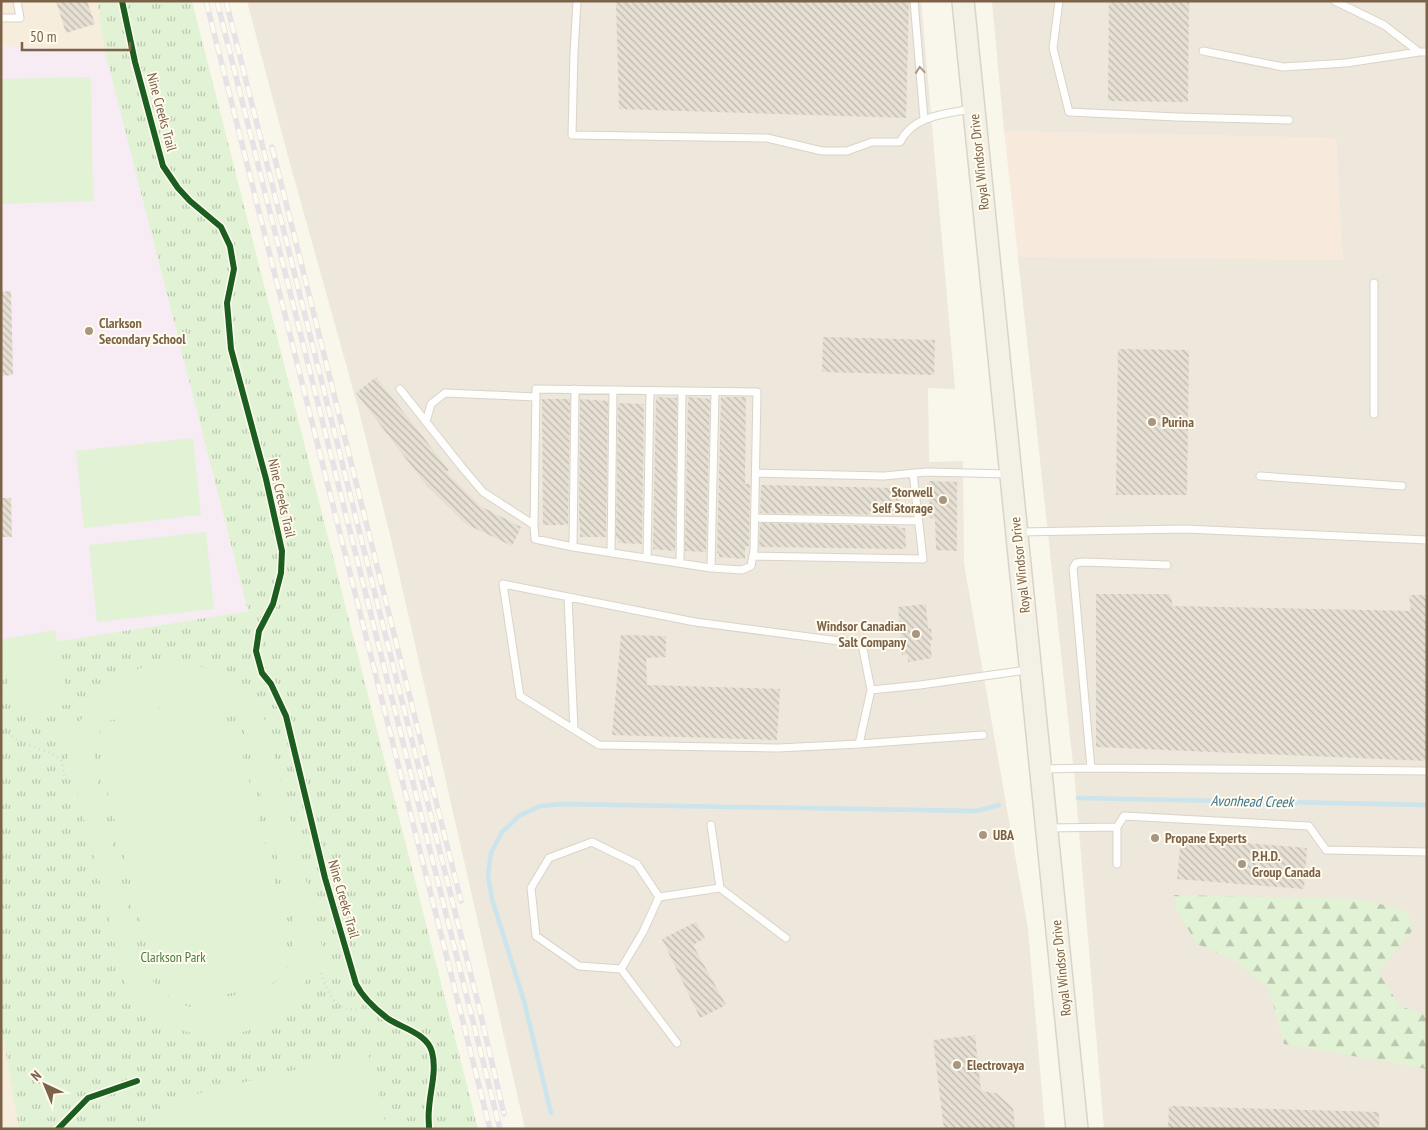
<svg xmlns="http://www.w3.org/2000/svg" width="1428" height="1130" viewBox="0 0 1428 1130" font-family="'PT Sans Narrow',sans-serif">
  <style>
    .residential { fill: #f6eddc }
    .commercial { fill: #f7eadc }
    .industrial { fill: #ede7dc }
    .education { fill: #f7ecf4 }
    .grass { fill: url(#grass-tufts) }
    .forest { fill: url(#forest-firs) }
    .pitch { fill: #e1f2d5; fill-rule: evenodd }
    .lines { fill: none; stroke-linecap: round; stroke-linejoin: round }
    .stream { stroke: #cce4eb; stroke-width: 4.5 }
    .building { fill: url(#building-back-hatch) }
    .service-casing { stroke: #d9d3ca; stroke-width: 9 }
    .primary-casing { stroke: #dbd3c8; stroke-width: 24 }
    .path { stroke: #dcd6cd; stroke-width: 2.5; stroke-dasharray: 1 4; stroke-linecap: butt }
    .service { stroke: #fefefc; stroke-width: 7 }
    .primary { stroke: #f3f1e6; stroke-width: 21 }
    .rail-casing { stroke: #e6e2e6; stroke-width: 5.5 }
    .rail { stroke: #fffbef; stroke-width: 4; stroke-dasharray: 11; stroke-linecap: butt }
    .cycleway-casing { stroke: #fffbef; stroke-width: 9 }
    .cycleway { stroke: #1b5e20; stroke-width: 6 }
    .oneway { stroke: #aa9986 }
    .poi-dot { fill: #a89681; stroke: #fffbef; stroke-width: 2 }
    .labels { text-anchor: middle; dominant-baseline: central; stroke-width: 4; stroke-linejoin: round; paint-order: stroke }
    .street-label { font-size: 14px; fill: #7c6247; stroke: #fffbef }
    .poi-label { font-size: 14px; font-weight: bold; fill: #7c6247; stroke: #fffbef; text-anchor: start }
    .park-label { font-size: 14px; fill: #447c3b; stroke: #fffbef }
    .water-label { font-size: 15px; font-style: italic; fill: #3e7791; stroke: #fffbef }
  </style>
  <defs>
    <pattern id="grass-tufts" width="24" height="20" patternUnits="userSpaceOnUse" patternTransform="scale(1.25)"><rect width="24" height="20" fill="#e1f2d5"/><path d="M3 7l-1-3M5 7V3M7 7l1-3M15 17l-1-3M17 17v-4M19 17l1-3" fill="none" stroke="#bbc7af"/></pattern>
    <pattern id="forest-firs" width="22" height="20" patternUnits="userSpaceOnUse" patternTransform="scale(1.25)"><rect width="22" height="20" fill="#e1f2d5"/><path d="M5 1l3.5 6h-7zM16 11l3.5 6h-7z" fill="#bbc7af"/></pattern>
    <pattern id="building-back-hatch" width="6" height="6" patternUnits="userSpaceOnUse" patternTransform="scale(1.25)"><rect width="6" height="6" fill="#e6dfd3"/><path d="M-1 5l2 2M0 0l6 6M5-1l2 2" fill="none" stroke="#bfb8ad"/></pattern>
  </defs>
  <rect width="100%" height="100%" fill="#f9f6ec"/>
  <path class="residential" d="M1,1H97L105,52L1,46Z
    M1,1025L19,1129H1Z"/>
  <path class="commercial" d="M1004,131L1336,138L1343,260L1018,257Z"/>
  <path class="industrial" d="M247,1H921L955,389L928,388L929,462L963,461L964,564L1028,929L1045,1129H525L392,543L358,407L288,156Z
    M992,1H1427V1129H1104L1075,782L1018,257L1343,260L1336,138L1004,131Z"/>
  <path class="education" d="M1,46L105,52L248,611L75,639L1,647Z"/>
  <path class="grass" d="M97,1H192L478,1129H19L1,1025V647L75,639L248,611L105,52Z"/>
  <path class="forest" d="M1174,895L1362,899L1408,912L1412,931L1378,972L1400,1006L1427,1015V1069L1284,1044L1269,989L1236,961L1197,944L1177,910Z"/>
  <path class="pitch" d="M91,77L93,201L1,204V79Z
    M193,438L201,515L84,528L76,451Z
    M206,532L214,609L97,622L89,545Z
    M55,630L69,704L14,715L1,649V640Z
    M175,661C210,668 231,673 252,703L260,702L318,927L327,972L308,977C304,984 301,991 297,997C293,1003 286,1008 280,1013C242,1044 187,1043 149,1012C144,1007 139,1000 135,994L128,996L93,854L60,727L80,721L104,690L126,673L159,662ZM212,695L218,698L240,721L247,740L293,920V944L290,963L284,975L272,985L191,1007L176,1003L169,999L154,983L142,963L95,772C94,755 95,737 105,722Z
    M211,696L224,707L230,730L236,729L288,935L283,937C288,958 293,965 275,982L188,1004C164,1000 163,989 157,968L153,969L100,763L106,761L100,738L106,723Z
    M368,1052L387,1129H165L159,1103Z"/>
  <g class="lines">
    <path class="stream" d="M1078,798L1427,805
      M551,1113L524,1001L492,899L488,876L491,853L502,832L519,816L540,806L563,804L976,811L999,805"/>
  </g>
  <path class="building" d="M56,1H87L95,24L66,33Z
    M616,1H909L906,118L619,109Z
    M1109,1H1189L1188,102L1108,101Z
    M11,291L13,375L1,376V292Z
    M823,337L935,340L934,375L822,372Z
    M1118,349L1189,350L1187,495H1116Z
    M376,377L449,470L446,472L480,506L521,527L512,546L466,524L426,485L356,393Z
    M656,397L677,398L675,551L653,549V545Z
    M688,397L710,399L706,552L685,551Z
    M721,397H746L745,484H750L749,546H745V559L719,557V553H717Z
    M542,399H570L568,525H543Z
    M580,399L607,401L608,402L606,537H580V525H579Z
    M618,403L644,404L642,544L618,543L619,538H616Z
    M929,481L957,482V551L936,550L935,519L930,518Z
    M761,485L898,488L899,515L760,513Z
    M1,498H11L12,537H1Z
    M760,523L899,526V528H905L906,549L759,547Z
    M1096,594H1170L1173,606L1411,611L1409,595H1427V761L1096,747Z
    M926,604L928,629L931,628L932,640L930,641L932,658L908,662V654L902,655L898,607Z
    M621,635L666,636V657L646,658L647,685L780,689L777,740L612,735Z
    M1181,838L1307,848L1304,889L1177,879Z
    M696,922L705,938L693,945L726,1005L700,1018L662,939Z
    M975,1035L981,1091L996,1093L1013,1108L1015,1129H944L933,1040Z
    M1169,1106L1379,1112V1129H1168Z"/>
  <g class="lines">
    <defs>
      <path id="service" d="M577,1L574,53L572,135L767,138L822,151H847L872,142H900C913,115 946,114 971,109
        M914,1L924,119
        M1059,1L1053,48L1069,112L1177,117L1289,120
        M1335,1L1384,25L1419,52H1427
        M1,18H20L17,1
        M1203,51L1283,67L1346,63L1419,52
        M1374,283V414
        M400,389L461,466L483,492L534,525L535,539L573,547L711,568L742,570L751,566L754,550L757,392L536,389L534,525
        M426,422L431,404L445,393L536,397
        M756,473L884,476L926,472L1008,474
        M1260,476L1402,486
        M755,518L918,521
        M1020,532L1186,529L1427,540
        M573,547L575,389
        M611,553L613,390
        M754,556L923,559L913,473
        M647,558L650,391
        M680,563L682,391
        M711,568L715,392
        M568,597L574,729
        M983,735L859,744L778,748L599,745L520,696L503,584L695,622L862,644L871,690L920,685L1027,670
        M859,744L871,690
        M1091,768L1073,568L1076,563L1084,562L1167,565
        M1042,769L1091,768L1427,771
        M711,825L720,888
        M1117,827V864
        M1048,828L1117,827L1124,816L1309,826L1326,850L1427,852
        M621,969L643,932L659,897
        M677,1043L621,969L579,966L536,936L531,888L549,858L592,842L637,864L659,897L720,888L786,938"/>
      <path id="primary" d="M963,1L1077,1129"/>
    </defs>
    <use href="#service" class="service-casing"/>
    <use href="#primary" class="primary-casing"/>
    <path class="path" d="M1,726L18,741L53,754L61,760L66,782
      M321,973C329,999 342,1020 371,1004
      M58,1129L88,1098L137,1081"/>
    <use href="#service" class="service"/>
    <use href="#primary" class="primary"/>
    <defs>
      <path id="rail" d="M206,1L490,1129
        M217,1L500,1129
        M226,1L477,999L504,1114
        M272,147L461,901"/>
    </defs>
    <use href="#rail" class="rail-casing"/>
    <use href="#rail" class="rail"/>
    <defs>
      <path id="cycleway" d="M122,1L135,62L163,166L178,188L190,201L221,227L230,246L234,269L227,303L231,349L266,479L282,551L281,573L273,604L259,631L256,651L262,673L271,684L286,716L325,878L356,984C363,998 374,1008 387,1018C401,1028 427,1033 432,1052C437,1071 430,1090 429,1109C428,1116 429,1122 429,1129
        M58,1129L88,1098L137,1081"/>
    </defs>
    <use href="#cycleway" class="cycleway-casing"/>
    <use href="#cycleway" class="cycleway"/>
  </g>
  <defs><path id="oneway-chevron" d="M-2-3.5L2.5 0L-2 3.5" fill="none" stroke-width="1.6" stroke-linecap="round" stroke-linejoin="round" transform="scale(1.25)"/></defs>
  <use class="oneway" href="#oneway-chevron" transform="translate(920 70) rotate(-95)"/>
  <g class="poi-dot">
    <circle cx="89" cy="331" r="5"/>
    <circle cx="1152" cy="422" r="5"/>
    <circle cx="943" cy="500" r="5"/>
    <circle cx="916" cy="634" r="5"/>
    <circle cx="983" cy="835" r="5"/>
    <circle cx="1155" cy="838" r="5"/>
    <circle cx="1242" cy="864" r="5"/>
    <circle cx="957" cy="1065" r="5"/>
  </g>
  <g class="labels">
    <g class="street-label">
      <text transform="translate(162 112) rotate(75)">Nine Creeks Trail</text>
      <text transform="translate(979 162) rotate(-96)">Royal Windsor Drive</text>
      <text transform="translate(282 498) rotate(77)">Nine Creeks Trail</text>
      <text transform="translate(1020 565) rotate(-96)">Royal Windsor Drive</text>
      <text transform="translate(344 899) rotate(74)">Nine Creeks Trail</text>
      <text transform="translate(1061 968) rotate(-96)">Royal Windsor Drive</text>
    </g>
    <g class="poi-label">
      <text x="99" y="323">Clarkson<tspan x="99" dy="16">Secondary School</tspan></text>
      <text x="1162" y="422">Purina</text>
      <text x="933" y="492" text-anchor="end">Storwell<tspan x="933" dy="16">Self Storage</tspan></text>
      <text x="906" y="626" text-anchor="end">Windsor Canadian<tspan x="906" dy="16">Salt Company</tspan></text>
      <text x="993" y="835">UBA</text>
      <text x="1165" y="838">Propane Experts</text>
      <text x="1252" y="856">P.H.D.<tspan x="1252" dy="16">Group Canada</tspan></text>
      <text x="967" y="1065">Electrovaya</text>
    </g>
    <g class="park-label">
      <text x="173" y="957">Clarkson Park</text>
    </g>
    <g class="water-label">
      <text transform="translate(1252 801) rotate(1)">Avonhead Creek</text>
    </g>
  </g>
  <rect width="1428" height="1130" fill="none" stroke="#7c6247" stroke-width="5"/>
  <g transform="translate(45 1085) rotate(316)" stroke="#fffbef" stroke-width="4" paint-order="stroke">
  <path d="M0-4L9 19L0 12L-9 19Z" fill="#7c6247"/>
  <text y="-8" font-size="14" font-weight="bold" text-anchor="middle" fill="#7c6247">N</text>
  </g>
  <path d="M22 42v8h108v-8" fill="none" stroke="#7c6247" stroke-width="2.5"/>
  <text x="30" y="42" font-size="15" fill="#7c6247" stroke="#fffbef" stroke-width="4" paint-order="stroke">50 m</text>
</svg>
